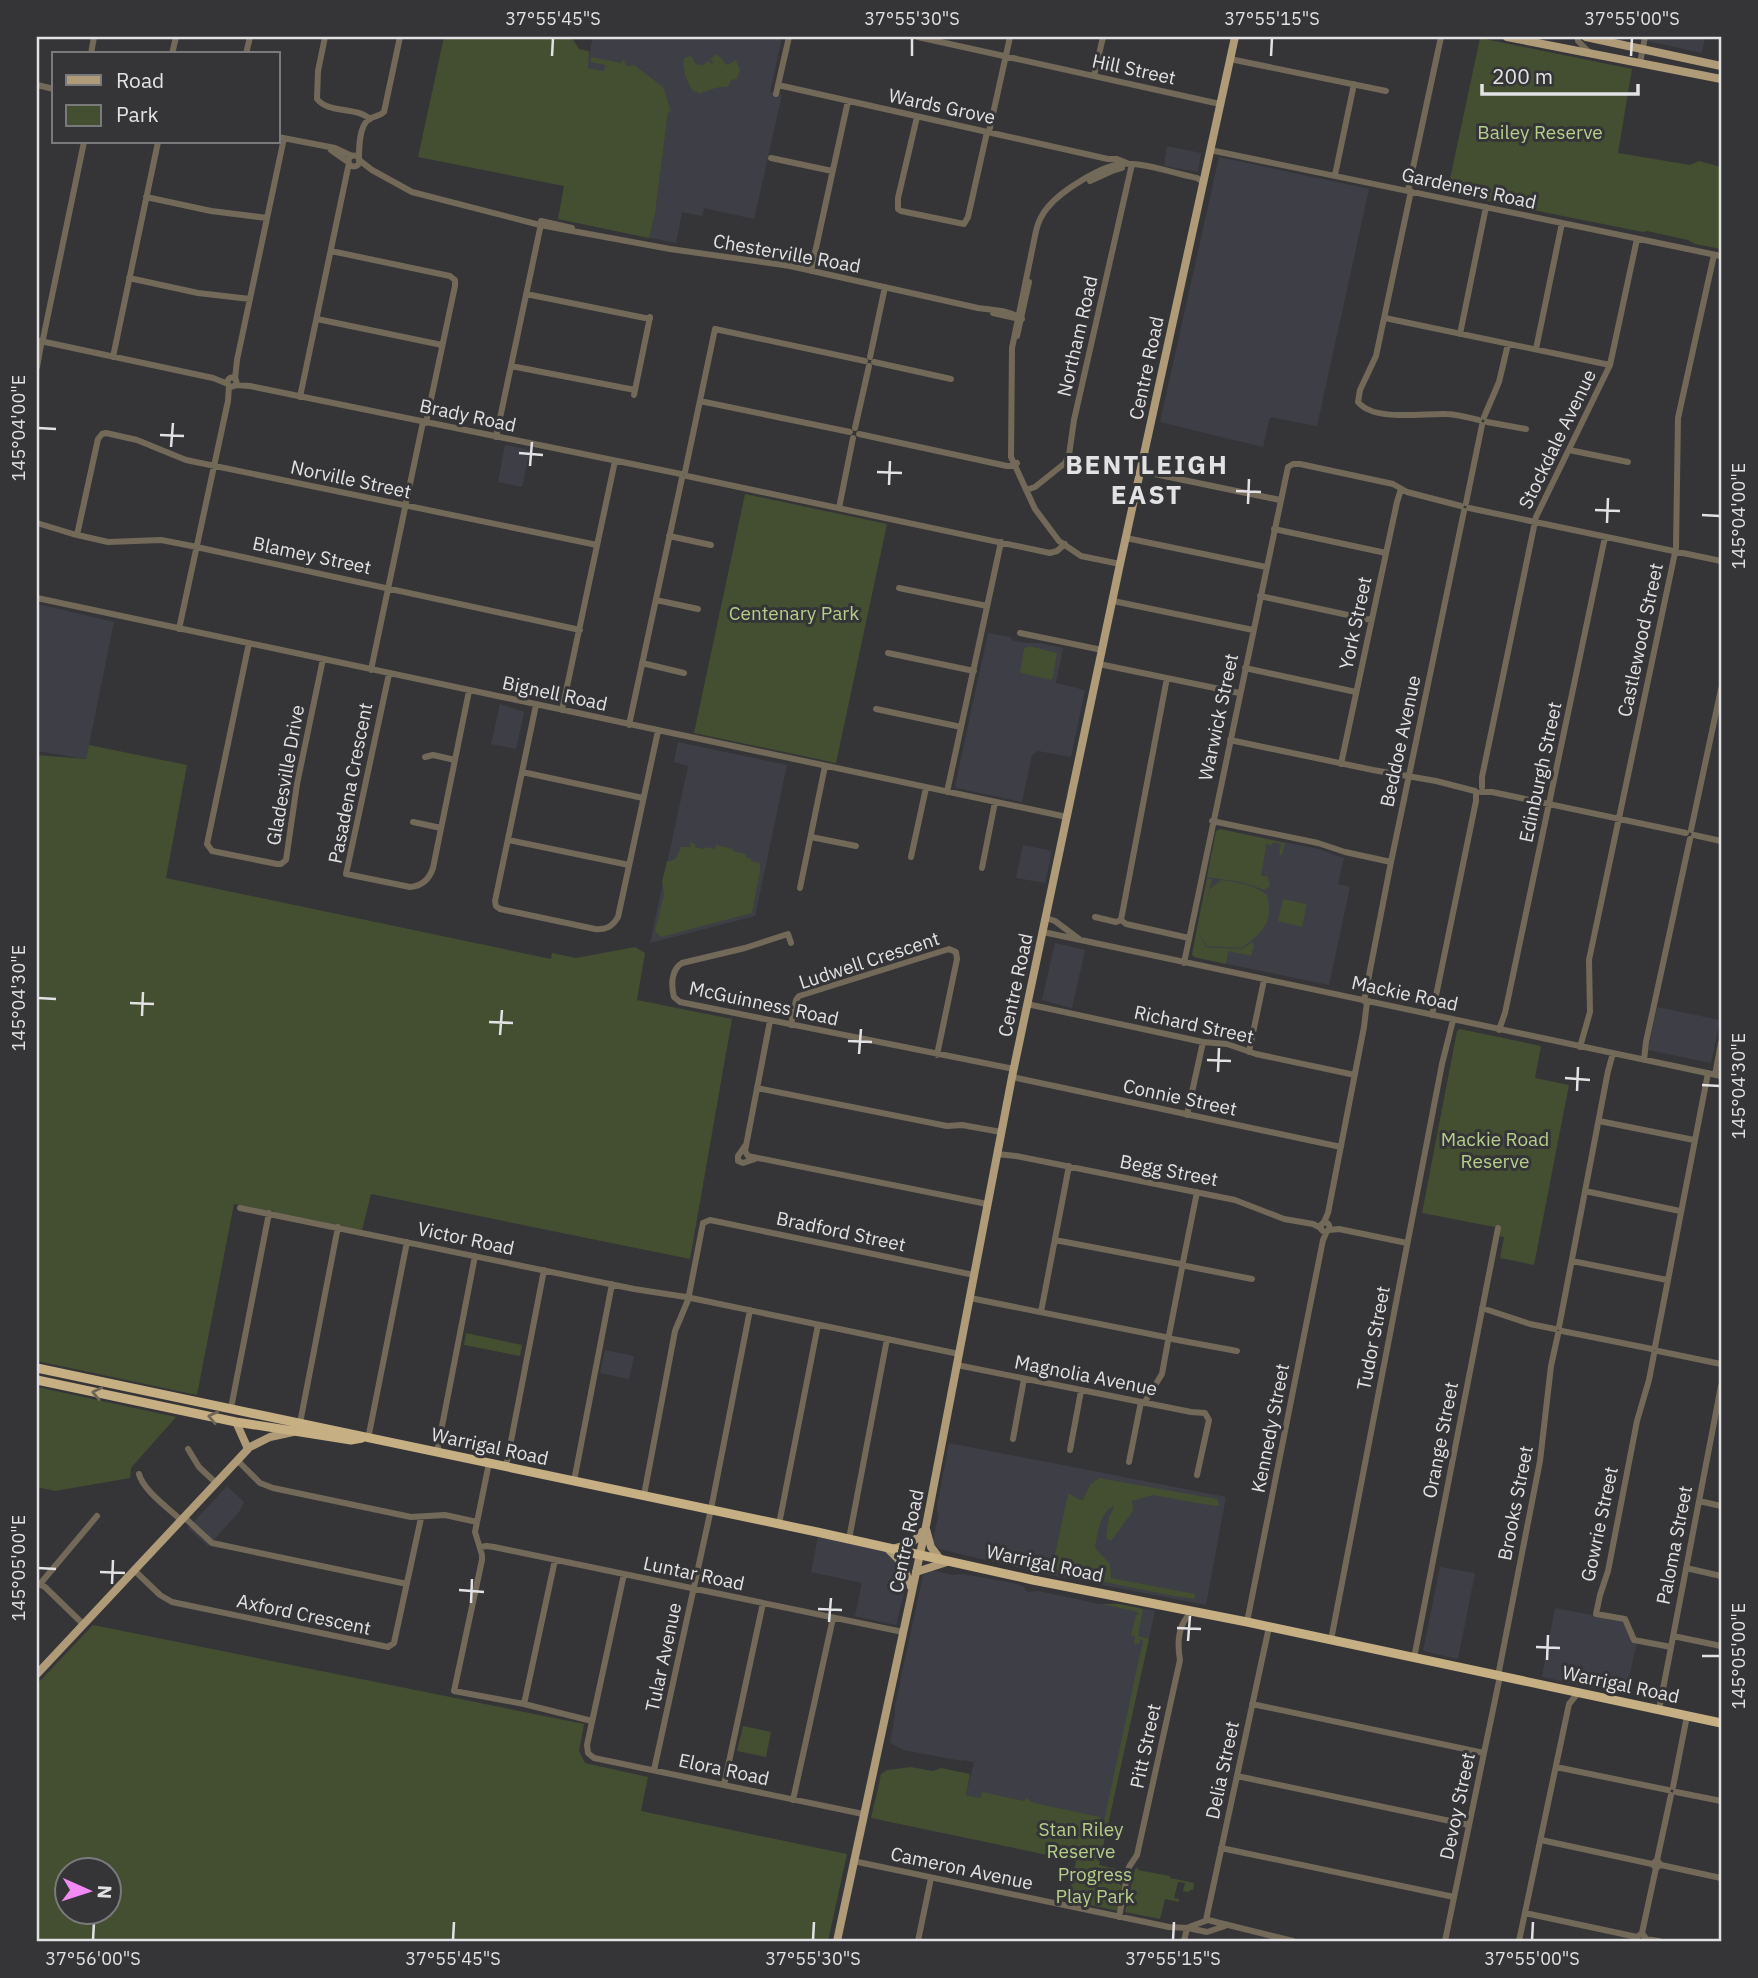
<svg xmlns="http://www.w3.org/2000/svg" width="1758" height="1978" viewBox="0 0 1758 1978" font-family="'IBM Plex Sans',sans-serif">
  <style>
    .built { fill: #3e3e46 }
    .green { fill: #444e31; fill-rule: evenodd }
    .lines { fill: none; stroke-linecap: round; stroke-linejoin: round }
    .minor { stroke: #736958; stroke-width: 6 }
    .major { stroke: #af9b78; stroke-width: 8 }
    .highway { stroke: #c7af84; stroke-width: 9 }
    .oneway { stroke: #6f6656 }
    .ticks { fill: none; stroke: #e2e2e4; stroke-width: 2.5 }
    .labels { text-anchor: middle; dominant-baseline: central; stroke-width: 6; stroke-linejoin: round; paint-order: stroke }
    .street-label { font-size: 19px; fill: #e2e2e4; stroke: #353538 }
    .park-label { font-size: 19px; fill: #b6ce8a; stroke: #353538 }
    .district-label { font-size: 26px; font-weight: bold; letter-spacing: 2px; fill: #e2e2e5; stroke: #353538 }
    .neatline { fill: none; stroke: #e2e2e4; stroke-width: 2.5 }
    .ticks-label { font-size: 18px; text-anchor: middle; fill: #e2e2e4 }
  </style>
  <rect width="100%" height="100%" fill="#353538"/>
  <path class="built" d="M593,37H782L770,92L782,95L754,219L704,208L702,216L682,212L676,243L558,219L565,187L560,184Z
    M1629,37H1705L1702,53Z
    M1167,146L1201,153L1198,172L1164,166Z
    M1219,157L1369,189L1317,426L1270,417L1263,447L1160,422Z
    M505,445L530,450L522,487L498,482Z
    M37,604L114,622L86,759L37,751Z
    M988,633L1011,637V640L1026,643H1039L1063,648L1056,683L1085,690L1071,757L1038,751L1032,755L1022,802L957,788L955,786Z
    M500,704L524,712L516,749L491,744Z
    M678,742L787,765L755,916L650,943L688,766L674,762Z
    M1220,829L1318,849L1344,858L1338,884L1350,887L1329,985L1194,957L1192,954L1216,831Z
    M1023,845L1052,851L1045,883L1016,878Z
    M1055,943L1085,950L1072,1008L1042,1000Z
    M1657,1007L1720,1020L1711,1063L1648,1050Z
    M605,1350L634,1356L629,1379L600,1373Z
    M949,1443L1226,1497L1206,1605L1050,1575L939,1549L933,1541L938,1516L937,1506Z
    M227,1486L244,1502L239,1512L208,1546L188,1528Z
    M818,1537L888,1551L894,1556L905,1576L906,1586L896,1625L855,1616L862,1583L811,1572Z
    M1440,1567L1475,1573L1458,1659L1423,1651Z
    M931,1570L953,1575L963,1574L1013,1583L1023,1586L1027,1592L1039,1591L1099,1604H1119L1155,1611L1108,1822L966,1795L974,1762L962,1760V1761L904,1750L892,1744L890,1741L895,1716V1705L923,1575Z
    M1555,1608L1623,1621L1637,1642L1625,1695L1542,1677Z"/>
  <path class="green" d="M444,37H571L579,49L589,51L588,68L604,71L605,65L591,62V57L621,63L622,60H624L626,66L634,65L663,87L671,111L668,112L655,213L649,238L558,219L564,186L418,157Z
    M1480,38L1632,69L1618,153L1690,165L1699,161L1721,167V249L1695,244L1688,240L1647,231L1643,232L1447,193Z
    M717,54L727,65L736,60L740,69L737,79L731,80L728,87C718,85 706,92 698,94L697,91L694,92C687,84 682,69 684,58L691,56L696,64L703,65L708,61L712,64L713,62L710,59Z
    M745,494L887,524L836,763L694,733Z
    M1029,646L1057,653L1053,677L1051,680L1021,673L1020,670L1024,649Z
    M89,745L187,765L166,878L551,959L552,953L576,958L635,947L645,953L637,1000L732,1019L690,1259L371,1194L362,1230L234,1204L197,1395L37,1361V755L86,759Z
    M1220,829L1285,843L1282,855H1279L1281,844L1273,842L1272,845L1265,844L1266,848L1261,875L1268,877L1270,886L1265,890L1241,882L1207,877L1216,831Z
    M689,842L695,844V847L704,849L705,847L715,849L716,845L733,849V851L746,854L745,857L751,859V861L760,863V871L752,913L661,937L655,932L664,894L662,882L667,861H671L676,858L681,847H691Z
    M1207,879H1212L1199,933L1210,889L1221,880C1237,882 1255,885 1267,895C1274,924 1262,932 1242,948L1207,946L1199,934L1206,947L1242,949L1252,942L1254,946L1251,956L1228,951L1226,964L1194,957L1192,954Z
    M1283,899L1307,904L1302,927L1278,921Z
    M1460,1029L1541,1046L1535,1078L1569,1085L1534,1265L1500,1258L1504,1237L1499,1236L1500,1228L1422,1213L1457,1031Z
    M466,1333L522,1345L520,1356L464,1345Z
    M37,1387L176,1417L131,1468L130,1478L55,1491L37,1487Z
    M1099,1478L1217,1499L1219,1505L1214,1506L1153,1495L1132,1501L1133,1511L1111,1541L1106,1538L1109,1516L1114,1508L1113,1506C1100,1514 1097,1534 1095,1548L1110,1564L1111,1578L1195,1594V1599L1174,1596L1104,1582L1105,1573L1066,1564L1064,1574L1051,1573L1068,1494C1074,1495 1077,1500 1083,1500L1090,1485Z
    M1102,1604H1119L1143,1609L1138,1636L1149,1639L1099,1865L1125,1871L1123,1882L1120,1881V1885H1122L1118,1911L1068,1900L1076,1861L871,1818L881,1775L873,1797L881,1774L887,1770L911,1767L933,1771L941,1768L970,1774L966,1795L981,1798L982,1792L1024,1801L1026,1798L1034,1803L1100,1817V1821H1104L1143,1640L1140,1639L1139,1644L1134,1643L1135,1636L1131,1635L1136,1615H1138V1612Z
    M93,1625L584,1724L579,1751L585,1763L648,1777L641,1811L847,1854L828,1941H37V1684ZM66,1870H108V1912H66Z
    M743,1726L771,1732L766,1757L737,1751Z
    M1138,1867V1870L1170,1876V1878L1194,1883L1193,1890H1190L1189,1892L1183,1891L1185,1883L1178,1882L1174,1898L1179,1899V1902L1165,1899L1160,1919L1125,1912L1135,1869Z"/>
  <g class="lines">
    <path class="minor" d="M325,37L318,71L317,99C329,114 355,106 370,119
      M918,37L1220,104
      M1578,37V41L1589,52
      M91,54L94,37
      M172,54L176,37
      M246,54L250,37
      M1230,59L1386,91
      M1640,63L1645,37
      M1094,76L1103,37
      M37,85L54,89
      M778,85L1108,159H1117L1127,163
      M776,94L789,37
      M917,117L898,198V209L901,211L964,224L968,217L987,132
      M989,132L1010,37
      M278,137L335,148L352,156
      M331,150L348,162
      M1210,150L1721,256
      M348.5 161a5.5 5.5 0 1 1 11 0a5.5 5.5 0 1 1-11 0Z
      M771,158L832,171
      M359,159C359,148 359,127 368,120C374,115 379,117 384,112L400,37
      M359,160L372,170L412,192L540,225L670,249L790,266L978,308C993,310 1009,310 1022,319
      M1335,175L1354,84
      M1090,181L1112,171L1122,168
      M1408,191L1441,37
      M1411,191L1376,356L1360,390L1358,402C1374,422 1423,413 1446,414C1457,414 1469,418 1479,420
      M146,197L211,211L267,218
      M541,221L572,228
      M331,251L450,276L455,280V286L426,423
      M811,271L848,101
      M129,278L198,293L250,299
      M526,294L650,319
      M993,313L1020,319
      M1385,318L1610,365
      M317,319L442,345
      M1460,334L1486,207
      M1017,336L1029,282
      M43,339L84,142
      M37,341H39
      M45,342L213,378L228,384
      M1536,349L1562,223
      M113,357L158,142
      M870,357L885,287
      M874,362L951,379
      M511,366L635,390
      M37,367L41,345
      M227.5 382a4.5 4.5 0 1 1 9 0a4.5 4.5 0 1 1-9 0Z
      M235,379L237,360L284,138
      M235,385L250,386L681,474
      M634,395L650,317
      M300,397L349,163
      M700,401L850,432
      M1484,417L1499,382L1508,344
      M1487,422L1526,429
      M855,428L869,366
      M859,434L1007,466H1013L1017,463
      M496,437L541,224
      M1569,450L1628,462
      M1140,471L1280,500
      M685,472L715,329L865,361
      M687,476L1050,553L1057,551L1065,544
      M1026,490L1035,487L1065,463L1069,455L1074,420L1132,164
      M1466,503L1482,425
      M839,508L853,438
      M1469,508L1721,561
      M37,523L73,534L108,542L161,540L187,545L580,630
      M1274,529L1386,553
      M77,535L98,439L102,434L106,433L137,440L186,460L597,545
      M669,536L711,545
      M1126,538L1266,567
      M1120,564L1081,556L1059,541L1035,509L1011,457L1012,348L1036,231C1038,222 1042,214 1048,207C1061,191 1102,165 1122,164C1143,162 1176,174 1197,178L1203,182
      M899,588L987,606
      M1260,596L1371,620
      M37,598L1067,817
      M656,600L698,609
      M1113,601L1253,630
      M179,629L228,401L229,386
      M1020,633L1102,650
      M249,643L207,844L212,851L277,864H281L286,860L297,784L323,659
      M888,653L974,671
      M642,663L684,673
      M1099,664L1239,693
      M1245,668L1356,692
      M371,670L423,422
      M389,674L346,874L410,887C422,886 429,880 433,868L469,691
      M536,705L495,901L496,906L500,909L595,929C606,930 612,927 618,917L658,731
      M876,709L961,727
      M562,710L615,461
      M629,725L682,478
      M1230,740L1373,770L1436,781L1475,791
      M425,757L433,755L455,760
      M1341,764L1397,502L1401,489
      M522,772L643,798
      M1482,787V777L1536,517L1610,365L1637,239
      M947,792L1001,542
      M1481,792H1492L1686,833
      M1212,821L1318,843L1345,852L1391,862
      M413,822L441,828
      M1691,830L1721,689
      M1694,835L1721,841
      M811,837L856,846
      M508,840L629,865
      M911,857L926,788
      M982,868L995,802
      M800,888L825,766
      M1095,917L1116,922L1121,920L1126,924L1189,938
      M1046,918L1055,921L1079,939
      M1121,920L1167,678
      M1043,932L1721,1076
      M791,943L788,934L745,948L682,963C671,970 671,985 674,997L680,1002L1014,1069
      M1184,963L1288,467L1293,464H1300L1393,484L1407,492L1461,506
      M1364,1001L1391,862L1464,511
      M1027,1004L1203,1042L1227,1044L1256,1054L1355,1075
      M1432,1015L1476,801V792
      M770,1021L745,1151L748,1156L987,1204
      M791,1025L796,1000L799,996L949,949L956,952L957,959L937,1055
      M1499,1030L1505,1013L1605,537
      M1580,1047L1590,1012L1589,960L1676,548L1678,418L1714,255
      M1249,1052L1264,980
      M1644,1060L1646,1042L1690,839
      M1715,1075L1721,1043
      M1012,1077L1341,1147
      M757,1088L947,1126L962,1125L1001,1132
      M1187,1115L1203,1042
      M1599,1121L1694,1140
      M745,1146L738,1156V1161L743,1163L755,1159
      M997,1154L1016,1156L1235,1200L1284,1219L1313,1224L1321,1228
      M1585,1191L1680,1211
      M240,1208L634,1289L686,1297
      M1324,1222L1328,1213L1364,1027L1367,1002
      M1320.5 1227a4.5 4.5 0 1 1 9 0a4.5 4.5 0 1 1-9 0Z
      M1329,1230L1339,1229L1407,1243
      M1055,1240L1180,1264
      M1572,1261L1667,1280
      M1183,1262L1197,1192
      M1186,1266L1252,1279
      M689,1295L703,1223L710,1220L974,1275
      M691,1298L959,1354
      M970,1298L1165,1337
      M1482,1308L1530,1324L1555,1329
      M1041,1312L1069,1166
      M1559,1327L1608,1071L1613,1053
      M1562,1331L1652,1349
      M1169,1335L1182,1268
      M1172,1339L1237,1351
      M1655,1347L1708,1073
      M1658,1351L1721,1364
      M1654,1354L1649,1380L1637,1421L1608,1571L1600,1595L1596,1614L1625,1619L1634,1640L1671,1647
      M957,1365L1191,1412L1205,1413L1209,1420L1197,1475
      M1144,1403L1162,1374L1168,1341
      M231,1408L269,1213
      M300,1423L338,1227
      M368,1439L407,1242
      M1013,1439L1024,1379
      M188,1449L199,1467L216,1483
      M1070,1450L1081,1391
      M437,1452L475,1256
      M237,1460L260,1483L273,1488L411,1517L445,1515L477,1522
      M1129,1462L1141,1402
      M489,1463L475,1532L482,1555V1560L454,1691L524,1704L592,1721
      M506,1467L544,1270
      M139,1474C143,1490 168,1508 181,1520
      M574,1481L612,1284
      M644,1495L675,1331L688,1300
      M1699,1501L1721,1506
      M711,1509L750,1310
      M184,1517L212,1543L407,1584
      M779,1524L818,1325
      M849,1539L887,1339
      M480,1547L487,1546L494,1547L903,1632
      M1686,1568L1721,1576
      M134,1570L160,1595L172,1602L388,1647L394,1643L421,1518
      M624,1574L587,1745L588,1753L594,1758L863,1814
      M39,1584L45,1587L83,1624
      M40,1584L97,1516
      M1247,1622L1323,1240L1327,1231
      M1673,1636L1721,1646
      M1331,1640L1442,1064L1453,1020
      M1414,1658L1498,1228
      M1498,1676L1540,1461L1551,1366L1558,1334
      M524,1704L555,1560
      M1252,1704L1484,1753
      M1659,1710L1721,1386
      M1556,1767L1668,1790
      M654,1770L711,1509
      M1237,1776L1469,1825
      M724,1785L763,1603
      M1673,1787L1687,1716
      M1676,1792L1721,1801
      M793,1800L833,1618
      M1541,1840L1652,1864L1656,1868L1661,1865L1657,1860L1652,1864
      M1221,1848L1454,1897
      M1657,1860L1671,1795
      M853,1861L1169,1927L1188,1928L1207,1932L1225,1926
      M1661,1865L1721,1878
      M1525,1913L1637,1937L1642,1933L1645,1937L1643,1941
      M1119,1917L1129,1867L1137,1855L1180,1660C1177,1643 1178,1623 1193,1611
      M1206,1920L1269,1627
      M1189,1927L1208,1920L1293,1941
      M1642,1933L1656,1868
      M1645,1939L1659,1941
      M918,1941L931,1878
      M1184,1941L1187,1928
      M1445,1941L1500,1676
      M1519,1941L1569,1704L1578,1693"/>
    <path class="major" d="M1507,37L1721,79
      M1586,37L1721,66
      M250,1447L270,1437L293,1432
      M926,1529L931,1547L940,1559
      M887,1548L902,1563L911,1587
      M893,1549C905,1545 915,1543 922,1532
      M916,1572L947,1562
      M37,1674L248,1449L236,1422
      M837,1941L926,1526L1012,1077L1120,564L1235,37"/>
    <path class="highway" d="M37,1368L817,1532L1033,1580L1247,1622L1721,1723
      M37,1380L236,1422L351,1440L362,1438"/>
  </g>
  <defs><path id="oneway-chevron" d="M-2-3.5L2.5 0L-2 3.5" fill="none" stroke-width="1.6" stroke-linecap="round" stroke-linejoin="round" transform="scale(1.75)"/></defs>
  <g class="oneway">
    <use href="#oneway-chevron" transform="translate(97 1393) rotate(-168)"/>
    <use href="#oneway-chevron" transform="translate(213 1417) rotate(-168)"/>
  </g>
  <path class="ticks" d="M552,56L553,38M912,56V38M1271,56L1272,38M1631,56L1632,38M38,428L56,429M160,435L184,436M171,447L173,423M519,453L543,455M530,466L532,442M877,472L902,473M889,485L890,461M1236,491L1261,492M1248,504L1249,479M1595,510L1620,511M1702,515L1720,516M1607,523L1608,498M38,998L56,999M130,1003L154,1004M142,1016L143,992M489,1022L513,1023M500,1035L502,1010M848,1041L872,1042M859,1054L861,1029M1207,1060L1231,1061M1218,1072L1219,1048M1565,1078L1590,1080M1702,1085L1720,1086M1577,1091L1578,1067M38,1568L56,1569M100,1572L125,1573M112,1584L113,1560M459,1590L484,1592M471,1603L472,1579M818,1609L842,1610M829,1622L831,1598M1177,1628L1201,1629M1188,1641L1190,1616M1536,1647L1560,1648M1702,1656H1720M1547,1660L1548,1635M93,1940L94,1922M453,1940L454,1922M813,1940L814,1922M1173,1940L1174,1922M1532,1940L1533,1922"/>
  <g class="labels">
    <g class="street-label">
      <text transform="translate(1134 69) rotate(12)">Hill Street</text>
      <text transform="translate(942 106) rotate(12)">Wards Grove</text>
      <text transform="translate(1469 188) rotate(12)">Gardeners Road</text>
      <text transform="translate(787 253) rotate(10)">Chesterville Road</text>
      <text transform="translate(1077 336) rotate(-77)">Northam Road</text>
      <text transform="translate(1146 368) rotate(-78)">Centre Road</text>
      <text transform="translate(468 415) rotate(12)">Brady Road</text>
      <text transform="translate(1557 439) rotate(-64)">Stockdale Avenue</text>
      <text transform="translate(351 479) rotate(12)">Norville Street</text>
      <text transform="translate(312 555) rotate(12)">Blamey Street</text>
      <text transform="translate(1355 623) rotate(-78)">York Street</text>
      <text transform="translate(1640 640) rotate(-78)">Castlewood Street</text>
      <text transform="translate(555 693) rotate(12)">Bignell Road</text>
      <text transform="translate(1218 717) rotate(-78)">Warwick Street</text>
      <text transform="translate(1400 741) rotate(-78)">Beddoe Avenue</text>
      <text transform="translate(1540 772) rotate(-78)">Edinburgh Street</text>
      <text transform="translate(285 775) rotate(-80)">Gladesville Drive</text>
      <text transform="translate(350 783) rotate(-79)">Pasadena Crescent</text>
      <text transform="translate(869 960) rotate(-18)">Ludwell Crescent</text>
      <text transform="translate(1015 985) rotate(-78)">Centre Road</text>
      <text transform="translate(1405 993) rotate(12)">Mackie Road</text>
      <text transform="translate(764 1003) rotate(12)">McGuinness Road</text>
      <text transform="translate(1194 1024) rotate(12)">Richard Street</text>
      <text transform="translate(1180 1097) rotate(12)">Connie Street</text>
      <text transform="translate(1169 1170) rotate(11)">Begg Street</text>
      <text transform="translate(841 1231) rotate(12)">Bradford Street</text>
      <text transform="translate(466 1238) rotate(12)">Victor Road</text>
      <text transform="translate(1373 1338) rotate(-79)">Tudor Street</text>
      <text transform="translate(1086 1375) rotate(11)">Magnolia Avenue</text>
      <text transform="translate(1270 1428) rotate(-79)">Kennedy Street</text>
      <text transform="translate(1440 1440) rotate(-79)">Orange Street</text>
      <text transform="translate(490 1446) rotate(12)">Warrigal Road</text>
      <text transform="translate(1515 1503) rotate(-79)">Brooks Street</text>
      <text transform="translate(1599 1524) rotate(-78)">Gowrie Street</text>
      <text transform="translate(906 1541) rotate(-78)">Centre Road</text>
      <text transform="translate(1674 1545) rotate(-79)">Paloma Street</text>
      <text transform="translate(1045 1563) rotate(12)">Warrigal Road</text>
      <text transform="translate(694 1573) rotate(12)">Luntar Road</text>
      <text transform="translate(304 1614) rotate(12)">Axford Crescent</text>
      <text transform="translate(663 1657) rotate(-78)">Tular Avenue</text>
      <text transform="translate(1621 1684) rotate(12)">Warrigal Road</text>
      <text transform="translate(1145 1746) rotate(-78)">Pitt Street</text>
      <text transform="translate(724 1769) rotate(12)">Elora Road</text>
      <text transform="translate(1222 1770) rotate(-78)">Delia Street</text>
      <text transform="translate(1457 1806) rotate(-78)">Devoy Street</text>
      <text transform="translate(962 1868) rotate(12)">Cameron Avenue</text>
    </g>
    <g class="park-label">
      <text x="1540" y="132">Bailey Reserve</text>
      <text x="794" y="613">Centenary Park</text>
      <text x="1495" y="1139">Mackie Road<tspan x="1495" dy="22">Reserve</tspan></text>
      <text x="1081" y="1829">Stan Riley<tspan x="1081" dy="22">Reserve</tspan></text>
      <text x="1095" y="1874">Progress<tspan x="1095" dy="22">Play Park</tspan></text>
    </g>
    <g class="district-label">
      <text x="1147" y="464">BENTLEIGH<tspan x="1147" dy="30">EAST</tspan></text>
    </g>
  </g>
  <rect width="1758" height="1978" fill="none" stroke="#353538" stroke-width="77"/>
  <rect x="52" y="52" width="228" height="91" fill="#353538" stroke="#7a7a7d" stroke-width="2"/>
  <rect x="66" y="75" width="35" height="10" fill="#af9b78" stroke="#7a7a7d" stroke-width="2"/>
  <text x="116" y="88" font-size="21" fill="#e2e2e4">Road</text>
  <rect x="66" y="105" width="35" height="21" fill="#444e31" stroke="#7a7a7d" stroke-width="2"/>
  <text x="116" y="122" font-size="21" fill="#e2e2e4">Park</text>
  <g transform="translate(88 1891) rotate(93)"><circle r="33" fill="#353538" stroke="#7a7a7d" stroke-width="2"/>
  <path d="M0-5L12 26L0 18L-12 26Z" fill="#f18af4"/>
  <text y="-10" font-size="19" font-weight="bold" text-anchor="middle" fill="#e2e2e4">N</text>
  </g>
  <path d="M1482 84v10h156v-10" fill="none" stroke="#e2e2e4" stroke-width="3.5"/>
  <text x="1492" y="84" font-size="21" fill="#e2e2e4" stroke="#353538" stroke-width="5" paint-order="stroke">200 m</text>
  <rect x="38" y="38" width="1682" height="1902" class="neatline"/>
  <g class="ticks-label">
    <text x="553" y="25">37°55'45"S</text>
    <text x="912" y="25">37°55'30"S</text>
    <text x="1272" y="25">37°55'15"S</text>
    <text x="1632" y="25">37°55'00"S</text>
    <text transform="translate(19 428) rotate(-90)" y="6">145°04'00"E</text>
    <text transform="translate(1739 516) rotate(-90)" y="6">145°04'00"E</text>
    <text transform="translate(19 998) rotate(-90)" y="6">145°04'30"E</text>
    <text transform="translate(1739 1086) rotate(-90)" y="6">145°04'30"E</text>
    <text transform="translate(19 1568) rotate(-90)" y="6">145°05'00"E</text>
    <text transform="translate(1739 1656) rotate(-90)" y="6">145°05'00"E</text>
    <text x="93" y="1965">37°56'00"S</text>
    <text x="453" y="1965">37°55'45"S</text>
    <text x="813" y="1965">37°55'30"S</text>
    <text x="1173" y="1965">37°55'15"S</text>
    <text x="1532" y="1965">37°55'00"S</text>
  </g>
</svg>
